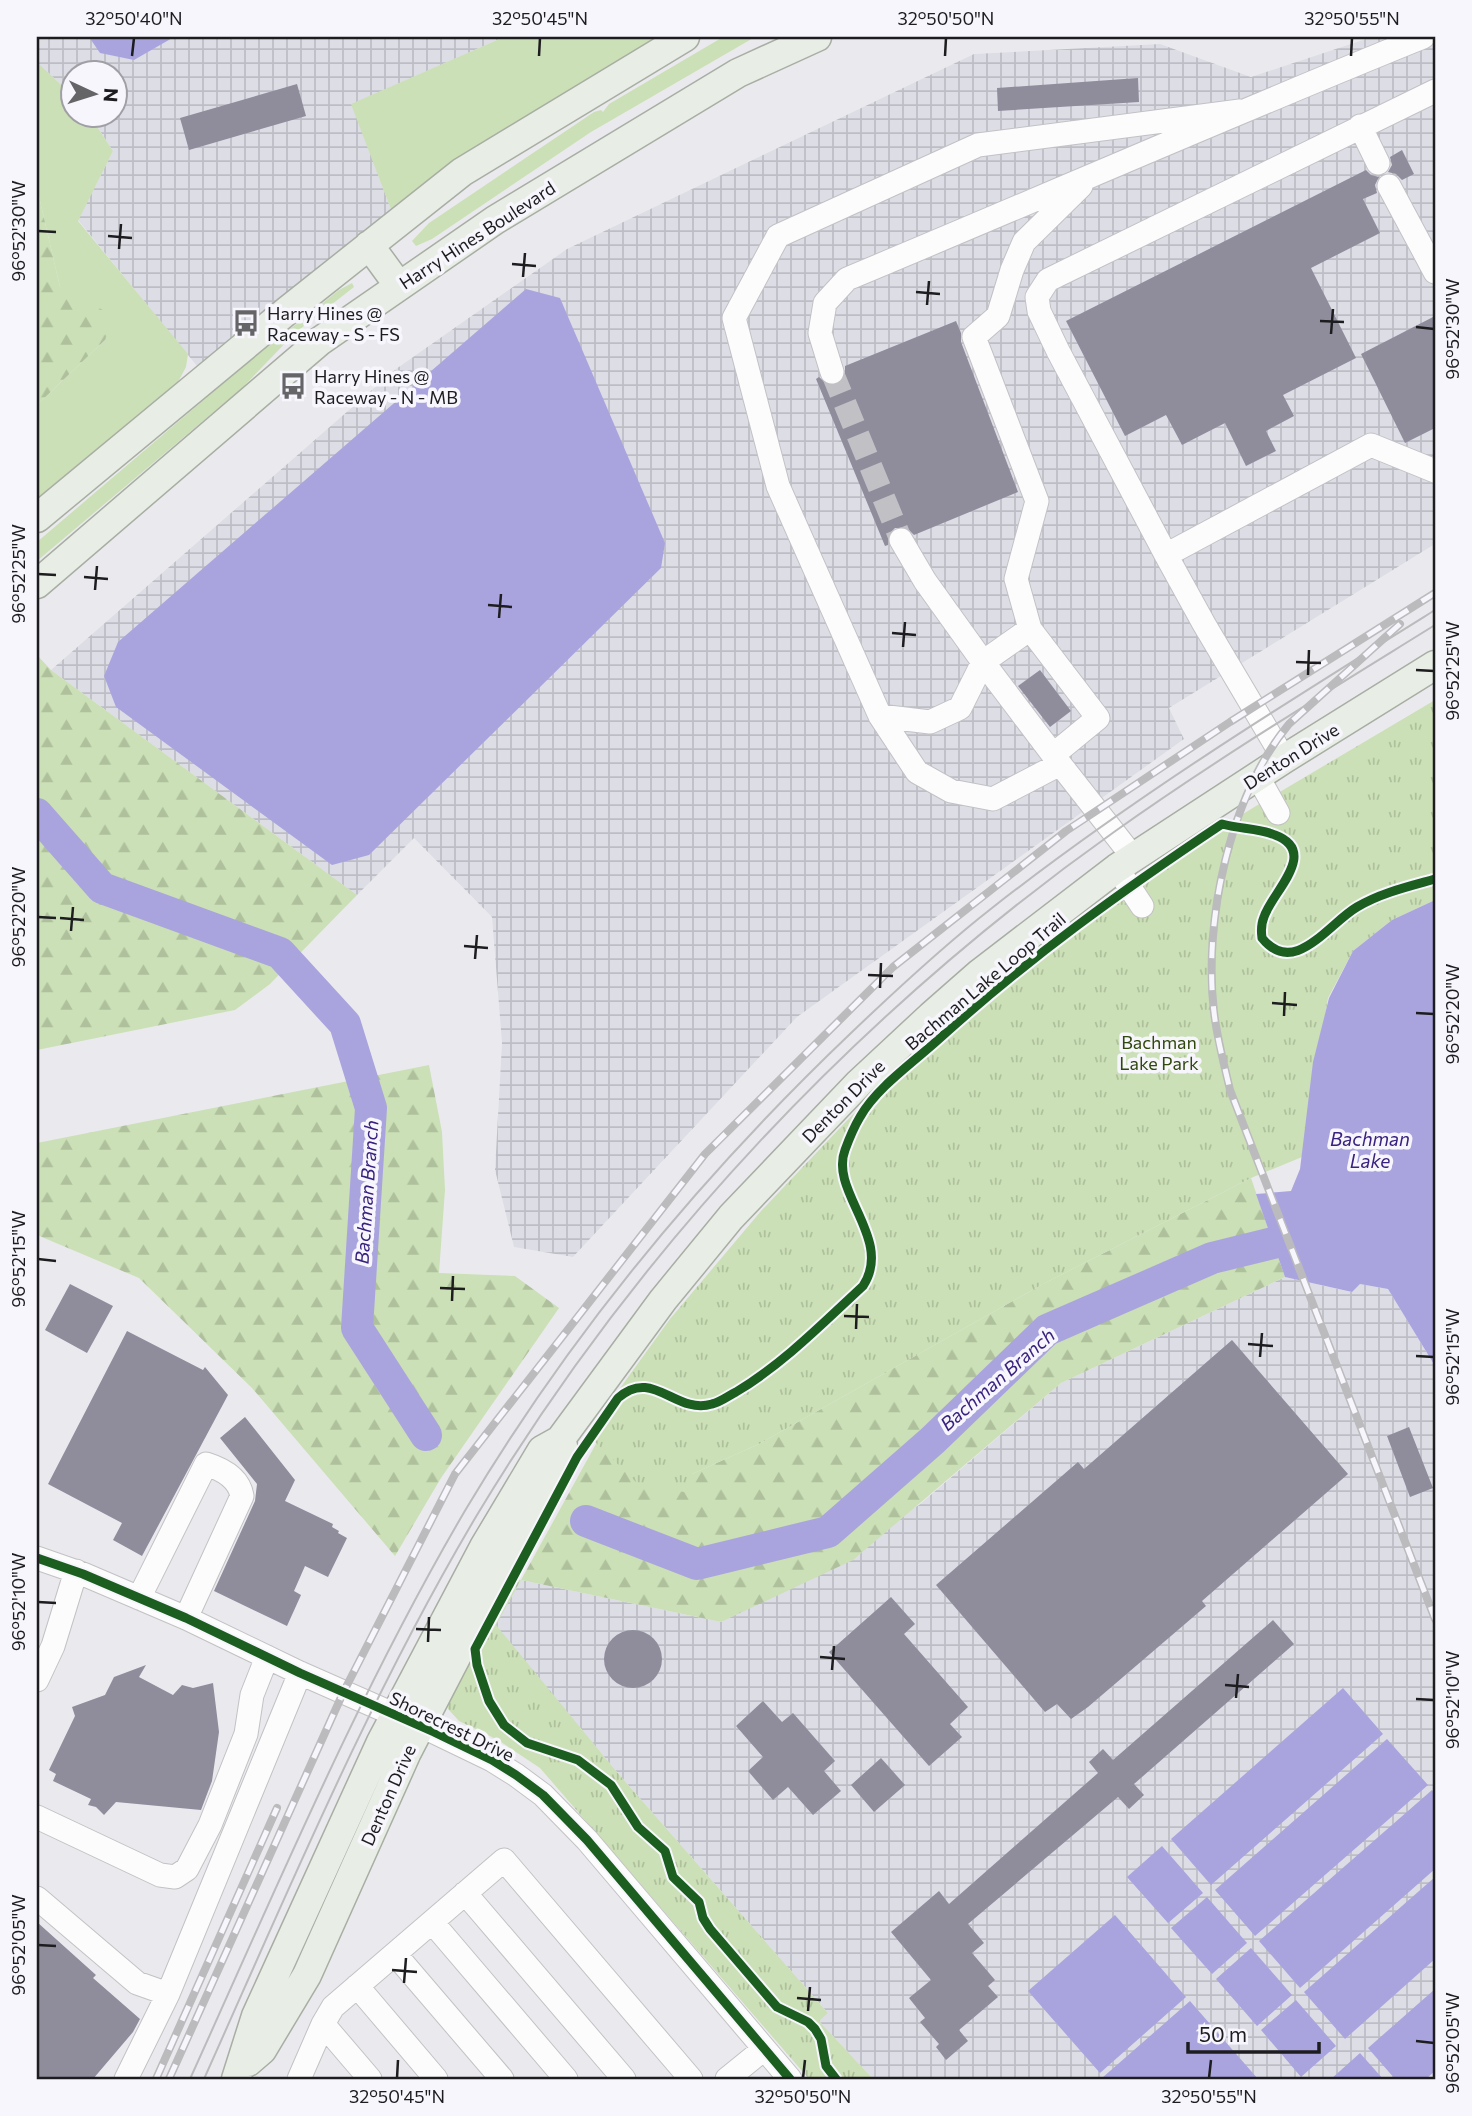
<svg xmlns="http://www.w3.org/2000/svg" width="1472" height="2116" viewBox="0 0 1472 2116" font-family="Commissioner,sans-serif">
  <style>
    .industrial { fill: url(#industrial-grid) }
    .grass { fill: #cbe0b6 }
    .forest { fill: url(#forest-firs) }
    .park { fill: url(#park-tufts) }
    .water { fill: #aaa4de }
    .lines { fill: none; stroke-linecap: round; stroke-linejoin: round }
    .river { stroke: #aaa4de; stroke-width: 32 }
    .building { fill: #8f8c9c }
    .minor-tunnel { stroke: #c1c1c5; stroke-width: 23; stroke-dasharray: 23 11; stroke-linecap: butt }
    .minor-casing { stroke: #c2c2c5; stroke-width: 25 }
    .major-casing { stroke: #a8aea3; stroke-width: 31 }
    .minor { stroke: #fcfcfc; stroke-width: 23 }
    .major { stroke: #e8ede5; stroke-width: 28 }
    .tram { stroke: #bbbbbd; stroke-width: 2 }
    .rail-casing { stroke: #bbbbbd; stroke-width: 8 }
    .rail { stroke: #f7f6fd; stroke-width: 5; stroke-dasharray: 16; stroke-linecap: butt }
    .cycleway-casing { stroke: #f7f6fd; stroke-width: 13 }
    .cycleway { stroke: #1b5e20; stroke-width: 9 }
    .ticks { fill: none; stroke: #1d1d20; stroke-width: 2.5 }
    .labels { text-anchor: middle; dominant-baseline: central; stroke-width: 7; stroke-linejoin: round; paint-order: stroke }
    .street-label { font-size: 18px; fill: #1d1d20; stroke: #f7f6fd }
    .poi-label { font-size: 18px; fill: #1d1d20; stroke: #f7f6fd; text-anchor: start }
    .park-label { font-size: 18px; fill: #30480b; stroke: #f7f6fd }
    .water-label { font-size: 19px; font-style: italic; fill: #39217f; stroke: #f7f6fd }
    .neatline { fill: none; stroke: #1d1d20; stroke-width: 2.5 }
    .ticks-label { font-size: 18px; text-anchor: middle; fill: #1d1d20 }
  </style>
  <defs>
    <pattern id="industrial-grid" width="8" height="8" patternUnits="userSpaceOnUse" patternTransform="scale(1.75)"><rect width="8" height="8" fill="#dddde6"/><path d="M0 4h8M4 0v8" fill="none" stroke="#bdbdc5"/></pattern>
    <pattern id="forest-firs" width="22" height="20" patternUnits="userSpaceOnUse" patternTransform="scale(1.75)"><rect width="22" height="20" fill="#cbe0b6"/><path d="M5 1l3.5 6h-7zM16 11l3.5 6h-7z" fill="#aec09c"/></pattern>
    <pattern id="park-tufts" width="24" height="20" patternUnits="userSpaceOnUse" patternTransform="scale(1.75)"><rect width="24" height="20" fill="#cbe0b6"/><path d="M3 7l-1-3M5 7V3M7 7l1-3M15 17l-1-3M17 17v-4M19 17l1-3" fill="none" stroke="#aec09c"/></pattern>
  </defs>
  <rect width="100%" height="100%" fill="#eaeaee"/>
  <path class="industrial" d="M37,37H504L352,104L392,212L197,366L78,220L113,151L90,116H116V74H74L73,96L37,62Z
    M1372,37H1430L1435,48V544L1169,708L1184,739L797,1017L573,1257L514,1247L495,1170L502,1043L492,917L414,838L357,895L51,670L396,369L567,249L974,54L1160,44L1251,77Z
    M1285,1277L1351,1292L1360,1284L1388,1289L1435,1366V2079H873L818,2020L828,2013L616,1771L495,1625L521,1580L721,1622L919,1505L1061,1383Z"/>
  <path class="grass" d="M504,37H661C567,88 478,148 392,212L351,104Z
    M723,37H755L591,132L432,239L416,246L412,241L429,223L594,112L601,110L603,112L609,104Z
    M37,62L73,96L74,116H90L113,151L78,221L188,354L186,367L178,382L37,498V405L105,340L60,287L37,188Z
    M352,283L354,287L295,333L242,388L37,561V542L246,364L339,290Z"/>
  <path class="forest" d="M37,188L60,287L114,316L105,340L37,405Z
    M37,655L51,670L357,895L270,984L235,1010L37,1050Z
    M429,1065L442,1132L445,1190L439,1273L515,1276L559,1308L441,1478L395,1556L252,1388L139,1278L37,1235V1143Z
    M1251,1178L1285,1277L1061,1383L853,1560L721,1622L521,1580L597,1442L641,1486L692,1474L759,1444L1043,1284Z"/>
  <path class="park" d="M1435,700V900L1392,920L1353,951L1328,998L1302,1157L1251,1178L1043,1284L759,1444L692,1474L685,1492L641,1487L587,1434L670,1319L761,1211L857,1110L1092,907L1256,806Z
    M508,1578L521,1580L496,1625L616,1771L828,2013L819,2021L873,2079H809L540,1768L498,1740L459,1721L448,1709L446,1701Z"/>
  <path class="water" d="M89,37H174L134,60L100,53Z
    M526,289L560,298L665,543L661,568L369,855L332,865L116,707L104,676L118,642Z
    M1435,900V1366L1388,1289L1360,1284L1352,1292L1285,1277L1256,1194L1291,1191L1300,1169L1313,1062L1329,998L1353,951L1392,920Z
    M1343,1688L1383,1734L1211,1885L1171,1839Z
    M1387,1739L1428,1785L1255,1936L1215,1890Z
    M1432,1790L1435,1794V1869L1300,1988L1259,1941Z
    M1162,1846L1203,1893L1168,1923L1127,1877Z
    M1435,1877V1959L1345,2039L1304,1992Z
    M1207,1897L1247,1943L1212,1974L1171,1928Z
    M1115,1915L1186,1997L1100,2073L1028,1991Z
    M1251,1948L1292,1995L1257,2026L1216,1979Z
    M1435,1989V2071L1426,2079H1395L1368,2048Z
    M1296,2000L1336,2046L1301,2077L1261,2030Z
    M1190,2001L1258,2079H1104L1102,2078Z
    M1360,2053L1383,2079H1331Z"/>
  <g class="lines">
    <path class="river" d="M37,814L102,888L280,953L345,1024L371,1108L357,1328L426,1435
      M586,1521L697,1564L828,1532L933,1440L1047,1330L1212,1258L1314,1233"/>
  </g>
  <path class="building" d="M1138,78L1139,102L998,111L997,88Z
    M297,84L306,116L189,150L180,118Z
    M1402,150L1414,174L1402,180L1396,174L1388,172L1392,165L1390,157Z
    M1366,170L1371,175L1379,177L1375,185L1377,193L1363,199L1380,233L1311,268L1356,358L1283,395L1294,416L1266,431L1276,451L1246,466L1225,423L1182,445L1166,415L1125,436L1066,321Z
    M1435,316V428L1405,443L1361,354Z
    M956,321L961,333V342L1018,492L914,535L907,528H895L889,534L888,545L885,546L816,379L819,377L828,385H837L845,376V366Z
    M1040,670L1071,711L1050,727L1018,686Z
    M70,1284L113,1306L87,1353L45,1330Z
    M127,1331L203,1370L205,1367L228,1395L142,1556L113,1540L122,1523L48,1484Z
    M1232,1340L1348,1474L1202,1601L1206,1606L1088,1707L1071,1719L1057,1704L1045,1712L936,1585L1078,1462L1084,1469Z
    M245,1417L295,1480L285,1501L333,1524L332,1527L339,1531L338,1533L347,1538L328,1577L305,1566L294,1591L301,1595L287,1626L214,1591L255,1501L257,1484L220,1438Z
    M1409,1427L1433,1488L1410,1497L1387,1436Z
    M891,1597L915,1624L904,1634L968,1707L950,1724L962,1737L929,1766L829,1652Z
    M1273,1620L1294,1644L1134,1784L1144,1795L1129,1809L1118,1797L968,1924L984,1943L972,1953L995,1980L988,1986L998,1997L959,2030L968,2041L946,2060L936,2047L939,2044L920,2022L925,2018L909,1998L931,1980L891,1932L939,1891L949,1904L1098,1773L1089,1762L1103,1749L1113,1760Z
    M604 1659a29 29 0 1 1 58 0a29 29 0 1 1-58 0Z
    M146,1665L139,1677L173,1695L182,1685L193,1688L213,1683L219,1732L212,1781L201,1810L116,1802L104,1815L96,1807L88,1805L91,1799L53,1781L56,1774L49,1770L75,1716L72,1707L105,1695L114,1677Z
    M763,1701L782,1722L793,1713L835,1761L824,1771L841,1791L813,1815L788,1787L773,1800L748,1771L763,1757L736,1726Z
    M881,1758L905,1785L874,1812L851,1785Z
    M37,1922L96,1975L93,1978L140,2019L133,2032L93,2079H37Z"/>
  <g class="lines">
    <path class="minor-tunnel" d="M832,372L901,540"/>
    <defs>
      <path id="minor" d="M1360,126L1378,163
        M1389,186L1435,272
        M832,372L820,333L825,303L847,279C1039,199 1230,115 1423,37
        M1166,555L1371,445L1435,471
        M1030,629L1098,718L1053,755
        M880,716L930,722L960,708L983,662L925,581L901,540
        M1284,759L1204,624L1166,555L1058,351L1039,311L1037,297L1048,280L1435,91
        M1060,764L983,662L1030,629L1016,579L1037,501L974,337L998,316L1012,270L1024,242L1081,186
        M1258,777L1278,813
        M1133,857L1060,764L993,799L951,791L917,772L880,716L778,486L734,318L778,236L978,145L1240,111
        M1117,868L1142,906
        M37,1558L83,1574L186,1618L300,1673L434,1732L492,1760L516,1775L543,1795L587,1840L790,2079
        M139,1598L206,1464C222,1469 239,1478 242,1496L186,1618
        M37,1680L53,1646L76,1571
        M37,1817L160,1875L175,1877L187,1869L210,1825L246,1734L252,1695L267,1657
        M465,1893L624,2079
        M37,1898L137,1983L168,1994
        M432,1922L566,2079
        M395,1954L502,2079
        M357,1986L436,2079
        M323,2024L370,2079
        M126,2079L168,1994L300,1673
        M299,2079L323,2024L333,2007L504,1860L691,2079
        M727,2079L764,2049"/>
      <path id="major" d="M369,245L399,286
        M37,518L288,310L462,172L685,37
        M37,584L320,341L495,220L738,73L817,37
        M248,2062L262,2050L307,1975L407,1752L507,1559L563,1446
        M236,2079L256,2016L381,1742L484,1547L542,1450L560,1440L663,1300L731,1217L859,1083L931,1016L980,973L1117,868L1284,759L1435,665"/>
    </defs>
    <use href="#minor" class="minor-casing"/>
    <use href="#major" class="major-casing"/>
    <use href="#minor" class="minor"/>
    <use href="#major" class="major"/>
    <path class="tram" d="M190,2079C277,1887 359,1691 466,1509C571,1333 703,1174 851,1033C896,990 942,947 992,908C1132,798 1284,704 1435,610
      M204,2079C289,1889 370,1695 477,1515C638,1247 859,1013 1114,832C1218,758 1327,692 1435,625"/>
    <defs>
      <path id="rail" d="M1400,624L1289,724C1230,795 1203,921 1214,1012C1217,1038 1224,1064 1230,1090L1435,1619
        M156,2079L277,1808
        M169,2079L343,1693L455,1474L705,1154L893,967L1066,831L1230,722L1435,593"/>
    </defs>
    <use href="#rail" class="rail-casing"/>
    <use href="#rail" class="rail"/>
    <defs>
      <path id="cycleway" d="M37,1558L83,1574L186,1618L300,1673L434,1732L492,1760L516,1775L543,1795L587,1840L790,2079
        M836,2079L826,2066L821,2039L815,2029L808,2022L777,2007L710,1929L703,1918L699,1902L673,1877L665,1851L638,1827L611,1785L578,1760L527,1743L504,1725L489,1701L477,1665L475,1649L577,1457L618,1398C653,1367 675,1415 712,1404C721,1402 728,1396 736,1392C783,1364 823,1323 863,1286C894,1239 829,1192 845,1150C849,1139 854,1127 860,1117C876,1088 915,1061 939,1039C1027,959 1123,890 1222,824C1239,829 1259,828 1275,835C1320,852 1272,892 1264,917C1261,924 1261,931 1262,938C1294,978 1328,924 1357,907C1380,893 1410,886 1435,879"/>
    </defs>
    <use href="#cycleway" class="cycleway-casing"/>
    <use href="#cycleway" class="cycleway"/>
  </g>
  <path class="ticks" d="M132,56L134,38M539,56L540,38M945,56L946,38M1351,56L1352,38M38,231L56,232M108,236L132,238M119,249L121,224M512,264L536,266M523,277L525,253M916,292L940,294M927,305L929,281M1320,321L1344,322M1416,327L1434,329M1331,334L1333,309M38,574L56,575M84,577L108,579M95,590L97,566M488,605L512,607M499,618L501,594M892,633L916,635M903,647L905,622M1296,662L1321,663M1416,670L1434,671M1308,675L1309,650M38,917L56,918M60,918L84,920M71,931L73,907M464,946L488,948M475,959L477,935M868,975L893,976M880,988L881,963M1272,1003L1297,1005M1416,1013L1434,1014M1284,1016L1285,992M38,1259L56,1261M440,1288L465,1289M452,1301L453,1276M844,1316L869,1317M856,1329L857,1304M1248,1344L1273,1346M1416,1356L1434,1357M1260,1357L1262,1333M38,1602L56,1603M416,1629L441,1630M428,1642L429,1617M820,1657L845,1659M832,1670L834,1646M1225,1685L1249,1687M1236,1698L1238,1674M1416,1699L1434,1700M38,1945L56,1946M392,1970L417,1972M404,1983L406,1958M797,1998L821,2000M808,2011L810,1987M1416,2041L1434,2043M397,2078L398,2060M803,2078L805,2060M1209,2078L1211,2060"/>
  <defs>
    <symbol id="bus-bare" viewBox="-9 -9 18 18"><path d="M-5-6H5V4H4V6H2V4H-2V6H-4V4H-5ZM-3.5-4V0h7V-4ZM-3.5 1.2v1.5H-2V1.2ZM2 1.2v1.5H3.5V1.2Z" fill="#656568" stroke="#f7f6fd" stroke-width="2.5" paint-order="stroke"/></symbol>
  </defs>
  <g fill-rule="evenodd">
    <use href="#bus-bare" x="227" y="304" width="38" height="38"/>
    <use href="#bus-bare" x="274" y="367" width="38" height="38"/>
  </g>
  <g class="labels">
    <g class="street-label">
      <text transform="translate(477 235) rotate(-33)">Harry Hines Boulevard</text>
      <text transform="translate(1291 756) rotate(-32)">Denton Drive</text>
      <text transform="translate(985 981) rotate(-40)">Bachman Lake Loop Trail</text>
      <text transform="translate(843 1101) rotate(-45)">Denton Drive</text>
      <text transform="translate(452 1726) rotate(26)">Shorecrest Drive</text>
      <text transform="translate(388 1795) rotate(-66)">Denton Drive</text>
    </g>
    <g class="poi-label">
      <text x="267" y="313">Harry Hines @<tspan x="267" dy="21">Raceway - S - FS</tspan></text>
      <text x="314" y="376">Harry Hines @<tspan x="314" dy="21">Raceway - N - MB</tspan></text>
    </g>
    <g class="park-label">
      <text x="1159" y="1042">Bachman<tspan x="1159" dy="21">Lake Park</tspan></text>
    </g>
    <g class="water-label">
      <text x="1370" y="1138">Bachman<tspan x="1370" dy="22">Lake</tspan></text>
      <text transform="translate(366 1192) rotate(-86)">Bachman Branch</text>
      <text transform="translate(997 1379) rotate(-41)">Bachman Branch</text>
    </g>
  </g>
  <rect width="1472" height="2116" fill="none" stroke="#f7f6fd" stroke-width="77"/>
  <g transform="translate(94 94) rotate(94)"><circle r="33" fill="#f7f6fd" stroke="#a09fa5" stroke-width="2"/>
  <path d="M0-5L12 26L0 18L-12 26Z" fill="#656568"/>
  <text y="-10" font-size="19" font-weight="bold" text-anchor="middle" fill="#1d1d20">N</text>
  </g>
  <path d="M1188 2042v10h131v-10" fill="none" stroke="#1d1d20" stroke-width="3.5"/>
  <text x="1199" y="2042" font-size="21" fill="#1d1d20" stroke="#f7f6fd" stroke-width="5" paint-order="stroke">50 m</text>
  <rect x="38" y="38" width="1396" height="2040" class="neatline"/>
  <g class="ticks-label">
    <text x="134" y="25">32°50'40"N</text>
    <text x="540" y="25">32°50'45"N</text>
    <text x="946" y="25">32°50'50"N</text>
    <text x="1352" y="25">32°50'55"N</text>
    <text transform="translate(19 231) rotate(-90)" y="6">96°52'30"W</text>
    <text transform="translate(1453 329) rotate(-90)" y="6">96°52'30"W</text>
    <text transform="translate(19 574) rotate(-90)" y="6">96°52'25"W</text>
    <text transform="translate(1453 671) rotate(-90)" y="6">96°52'25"W</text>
    <text transform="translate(19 917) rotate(-90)" y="6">96°52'20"W</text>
    <text transform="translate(1453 1014) rotate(-90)" y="6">96°52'20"W</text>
    <text transform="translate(19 1259) rotate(-90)" y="6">96°52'15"W</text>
    <text transform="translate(1453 1357) rotate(-90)" y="6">96°52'15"W</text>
    <text transform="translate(19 1602) rotate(-90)" y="6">96°52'10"W</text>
    <text transform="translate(1453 1700) rotate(-90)" y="6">96°52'10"W</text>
    <text transform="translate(19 1945) rotate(-90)" y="6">96°52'05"W</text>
    <text transform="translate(1453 2043) rotate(-90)" y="6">96°52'05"W</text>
    <text x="397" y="2103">32°50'45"N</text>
    <text x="803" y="2103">32°50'50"N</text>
    <text x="1209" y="2103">32°50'55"N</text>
  </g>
</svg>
